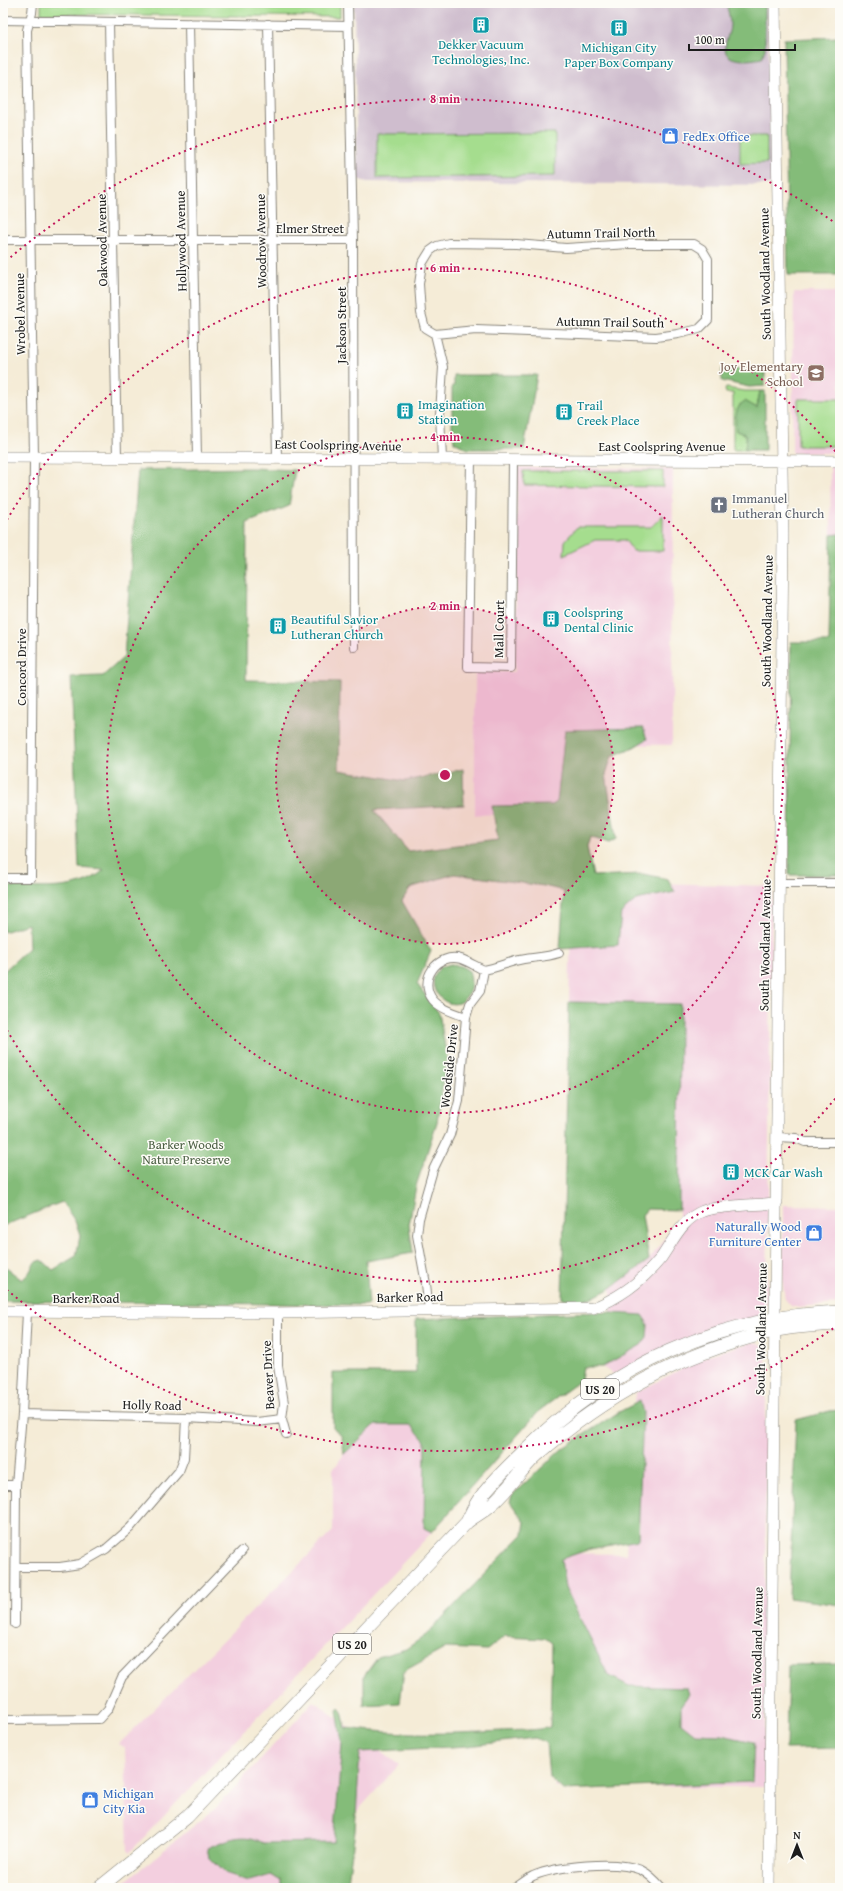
<svg xmlns="http://www.w3.org/2000/svg" width="843" height="1891" viewBox="0 0 843 1891" font-family="'Gentium Book Plus',serif">
  <style>
    .built { fill: #f3cfdf }
    .industrial { fill: #cfbdce }
    .green { fill: #a5dd8e; stroke: #607c55 }
    .forest { fill: #84bc79; stroke: #506c4a }
    .lines { fill: none; stroke-linecap: round; stroke-linejoin: round }
    .street-casing { stroke: #88847a; stroke-width: 10 }
    .secondary-casing { stroke: #88847a; stroke-width: 12 }
    .primary-casing { stroke: #88847a; stroke-width: 14 }
    .street { stroke: #fff; stroke-width: 8 }
    .secondary { stroke: #fff; stroke-width: 11 }
    .primary { stroke: #fff; stroke-width: 13 }
    .ring { fill: none; stroke: #c2185b; stroke-width: 2; stroke-dasharray: 2 4 }
    .labels { text-anchor: middle; dominant-baseline: central; stroke-width: 3; stroke-linejoin: round; paint-order: stroke }
    .shield { fill: #fdfcf7; stroke: #605f5e; stroke-width: 1 }
    .shield-label { font-size: 12px; font-weight: bold; fill: #1c1c1c }
    .culture-label { font-size: 13px; fill: #0d838f; stroke: #fdfcf7; text-anchor: start }
    .shop-label { font-size: 13px; fill: #366cbe; stroke: #fdfcf7; text-anchor: start }
    .street-label { font-size: 13px; fill: #1c1c1c; stroke: #fdfcf7 }
    .education-label { font-size: 13px; fill: #785e54; stroke: #fdfcf7; text-anchor: end }
    .worship-label { font-size: 13px; fill: #5b616d; stroke: #fdfcf7; text-anchor: start }
    .park-label { font-size: 13px; fill: #4c6044; stroke: #fdfcf7 }
    .centre { fill: #c2185b; stroke: #fdfcf7; stroke-width: 2 }
    .ring-label { font-size: 12px; text-anchor: middle; font-weight: bold; fill: #c2185b; stroke: #fdfcf7; stroke-width: 3; stroke-linejoin: round; paint-order: stroke }
  </style>
  <rect width="100%" height="100%" fill="#fdfcf7"/>
  <filter id="ink" filterUnits="userSpaceOnUse"><feTurbulence type="fractalNoise" baseFrequency=".025" numOctaves="2"/><feDisplacementMap in="SourceGraphic" scale="8" xChannelSelector="R" yChannelSelector="G"/><feConvolveMatrix kernelMatrix="1 2 1 2 8 2 1 2 1" color-interpolation-filters="sRGB"/></filter>
  <filter id="wash" filterUnits="userSpaceOnUse"><feTurbulence type="fractalNoise" baseFrequency=".012" numOctaves="4" result="noise"/><feDisplacementMap in="SourceGraphic" scale="16" xChannelSelector="R" yChannelSelector="G"/><feGaussianBlur stdDeviation="0.9" result="paint"/><feColorMatrix in="noise" values="0 0 0 0 0 0 0 0 0 0 0 0 0 0 0 0 0 1.4 0 .05"/><feComposite in="paint" operator="in"/></filter>
  <g filter="url(#wash)">
    <rect width="100%" height="100%" fill="#f5ecd7"/>
    <path class="built" d="M794,292H840V453H792Z
      M830,466H840V534L831,535Z
      M517,467L673,469L672,745L563,744L561,812L475,815V672H515Z
      M572,881L772,886L767,1299L764,1312L756,1318L613,1374L602,1367L641,1345L647,1337L648,1324L641,1315L611,1312V1288L649,1260L679,1219L680,1004L569,1002Z
      M783,1205L840,1206V1304L792,1307L785,1299L783,1285Z
      M752,1342L758,1343L763,1346L766,1353L765,1787H555L553,1553L626,1554L635,1393L706,1356Z
      M375,1425H411L425,1441L424,1528L432,1532L130,1852L128,1851L125,1748L119,1744L333,1531V1470L344,1454Z
      M314,1701L399,1765L352,1817L344,1888H117L216,1808Z"/>
    <path class="industrial" d="M354,3H767L772,185L367,182L357,179Z"/>
    <path class="green" d="M41,3H340V17L41,14Z
      M555,133V176L377,178V134Z
      M740,136H767V163L740,164Z
      M726,388L744,391H760L757,408L754,406L740,404L736,431L744,433L746,438L745,450H733V393H726L725,390Z
      M798,399H840V446H798Z
      M523,471H663V487L524,485Z
      M663,515V551H633L625,540H595L564,555L565,541L577,527H651Z"/>
    <path class="forest" d="M726,3H765V49L762,58C752,60 724,64 725,47C726,39 730,32 730,25C730,18 728,10 726,3Z
      M840,37V275H788L784,39Z
      M722,369H765V386L749,387L722,381Z
      M454,375H537L524,449H468L454,442L452,426V386H454Z
      M760,391H765V450H745L746,438L744,434L736,431C735,421 734,407 745,401L757,408Z
      M251,468L295,470L289,506L247,523L246,680L340,682L339,770L405,781L463,769L464,805L374,810L408,851L498,840L492,806L552,805L557,802L565,730L643,728L647,739L634,747L612,756L606,774L616,839L608,843L590,837L587,847L593,876L643,874L668,879L675,892L636,900L621,913L618,945L560,949L564,891L544,886L454,874L410,888L402,901L431,951L417,984L439,1013L447,1058L437,1122L416,1186L409,1225L413,1253L366,1261L369,1305L3,1301V1263L5,1267L22,1280L29,1273L35,1262L42,1260L53,1270L76,1256L80,1236L75,1221L62,1202L3,1226V972L29,948L28,924L3,932V886C36,887 77,894 104,870L79,868L71,677L103,676L124,657L138,470Z
      M840,534V875H789L791,642H829L831,535Z
      M451,964L461,966L469,971C472,981 472,989 466,997C450,1018 420,985 440,968C442,966 448,965 451,964Z
      M569,1002L680,1004L679,1210L647,1209L642,1215L649,1260L611,1288L590,1299H562Z
      M598,1312L642,1315L648,1324L647,1337L641,1345L602,1367H583L581,1380L540,1410L432,1532L424,1528L425,1441L411,1425H375L344,1454L342,1437L333,1427V1373H416V1319Z
      M640,1401L643,1413L638,1540L590,1549L561,1559L565,1588L608,1675L629,1686L687,1688L689,1694L681,1705V1723L695,1734L721,1735L754,1742L752,1782L563,1790L549,1777L546,1743L535,1738L468,1746L360,1752L355,1831L347,1888H281V1881L271,1875L249,1881L225,1873L209,1857L207,1848C226,1840 244,1831 263,1843L334,1842L342,1743L337,1710L339,1708L342,1712L346,1728C397,1735 450,1734 502,1731C518,1730 535,1731 550,1727L552,1643L545,1638L505,1636L487,1650L446,1648L404,1671L400,1703L364,1705V1676L378,1657L406,1649L426,1635L523,1534L525,1522L510,1502L512,1495L563,1448L619,1412Z
      M840,1410V1605L789,1598L796,1420L830,1411Z
      M840,1664V1748L786,1749L788,1665Z"/>
  </g>
  <g filter="url(#ink)">
    <g class="lines">
      <defs>
        <path id="street" d="M348,3L353,240L354,647
          M3,20L348,26
          M109,22L117,458
          M189,23L197,458
          M268,24L277,458
          M3,240H353
          M435,334L476,330L656,337L678,334L699,329L708,320V259L702,249L694,244H629L566,248L516,244L449,243L437,246L430,251L422,264L419,284L421,313L425,328L435,334L443,367L440,413L442,460
          M471,459L468,667L511,668L513,459
          M3,878H31L34,457L27,30L32,13L33,3
          M779,883H840
          M466,1017C455,1013 441,1009 433,1000C417,980 438,952 461,959C469,962 477,967 484,970
          M777,1137L796,1138L805,1142H840
          M429,1310L426,1284L417,1235L419,1219L433,1170L450,1135L459,1101L466,1017L470,1004L480,991L484,970C495,968 504,964 515,961C530,957 544,958 559,953
          M278,1313V1366L284,1403L282,1419L286,1434
          M22,1414L186,1418L257,1422L282,1419
          M3,1485H16
          M16,1567H60L80,1564L106,1549L130,1528L179,1471L184,1458L186,1418
          M15,1624L16,1485L22,1414L27,1312
          M3,1720L99,1719L108,1709L122,1677L242,1551
          M515,1888C521,1884 527,1879 533,1876C556,1866 617,1860 641,1870C649,1874 656,1881 662,1888"/>
        <path id="secondary" d="M3,457L840,461
          M3,1311L278,1313L593,1308C619,1298 643,1280 661,1258C673,1241 682,1219 703,1211C720,1205 757,1205 777,1203
          M769,1888L783,535L775,3"/>
        <path id="primary" d="M468,1520C471,1514 474,1507 478,1501C490,1483 509,1466 525,1450C611,1366 719,1316 840,1312
          M99,1888L187,1817L467,1522C473,1517 481,1513 487,1508C506,1494 519,1471 537,1455C605,1395 685,1352 774,1331C795,1326 819,1325 840,1324"/>
      </defs>
      <use href="#street" class="street-casing"/>
      <use href="#secondary" class="secondary-casing"/>
      <use href="#primary" class="primary-casing"/>
      <use href="#street" class="street"/>
      <use href="#secondary" class="secondary"/>
      <use href="#primary" class="primary"/>
    </g>
  </g>
  <circle cx="445" cy="775" r="169" fill="#c2185b" fill-opacity=".12"/>
  <g class="ring">
    <circle cx="445" cy="775" r="169"/>
    <circle cx="445" cy="775" r="338"/>
    <path d="M839 1094A507 507 0 0 1 4 1025M4 525A507 507 0 0 1 839 456"/>
    <path d="M838 1325A676 676 0 0 1 6 1289M6 261A676 676 0 0 1 838 225"/>
  </g>
  <defs>
    <symbol id="building-square" viewBox="-11 -11 22 22"><rect x="-9" y="-9" width="18" height="18" rx="4" fill="#0f9aa8" stroke="#fdfcf7"/><path d="M-4-6H4V6H1V3H-1V6H-4ZM-2.5-4.3h1.7v1.8h-1.7ZM.8-4.3h1.7v1.8H.8ZM-2.5-1h1.7V.8h-1.7ZM.8-1h1.7V.8H.8Z" fill="#fff"/></symbol>
    <symbol id="shop-square" viewBox="-11 -11 22 22"><rect x="-9" y="-9" width="18" height="18" rx="4" fill="#3f7fe0" stroke="#fdfcf7"/><path d="M-5-2.5h2.3a2.7 3.5 0 0 1 5.4 0H5L5.5 6h-11ZM-1.5-2.5h3a1.5 2.3 0 0 0-3 0Z" fill="#fff"/></symbol>
    <symbol id="school-square" viewBox="-11 -11 22 22"><rect x="-9" y="-9" width="18" height="18" rx="4" fill="#8d6e63" stroke="#fdfcf7"/><path d="M0-5L7-2L0 1L-7-2ZM-4 1L0 2.5L4 1V4Q0 6-4 4Z" fill="#fff"/></symbol>
    <symbol id="church-square" viewBox="-11 -11 22 22"><rect x="-9" y="-9" width="18" height="18" rx="4" fill="#6b7280" stroke="#fdfcf7"/><path d="M-1.2-6h2.4v3.5h3.3v2.4h-3.3V6h-2.4V-.1h-3.3v-2.4h3.3Z" fill="#fff"/></symbol>
  </defs>
  <g fill-rule="evenodd">
    <use href="#building-square" x="471" y="15" width="20" height="20"/>
    <use href="#building-square" x="609" y="18" width="20" height="20"/>
    <use href="#shop-square" x="660" y="126" width="20" height="20"/>
    <use href="#school-square" x="806" y="363" width="20" height="20"/>
    <use href="#building-square" x="395" y="401" width="20" height="20"/>
    <use href="#building-square" x="554" y="402" width="20" height="20"/>
    <use href="#church-square" x="709" y="495" width="20" height="20"/>
    <use href="#building-square" x="541" y="609" width="20" height="20"/>
    <use href="#building-square" x="268" y="616" width="20" height="20"/>
    <use href="#building-square" x="721" y="1162" width="20" height="20"/>
    <use href="#shop-square" x="804" y="1223" width="20" height="20"/>
    <use href="#shop-square" x="80" y="1790" width="20" height="20"/>
  </g>
  <g class="labels">
    <g class="shield">
      <rect x="581" y="1379" width="38" height="20" rx="3"/>
      <rect x="333" y="1634" width="38" height="20" rx="3"/>
    </g>
    <g class="shield-label">
      <text x="600" y="1389">US 20</text>
      <text x="352" y="1644">US 20</text>
    </g>
    <g class="culture-label">
      <text x="481" y="44" text-anchor="middle">Dekker Vacuum<tspan x="481" dy="15">Technologies, Inc.</tspan></text>
      <text x="619" y="47" text-anchor="middle">Michigan City<tspan x="619" dy="15">Paper Box Company</tspan></text>
      <text x="418" y="404">Imagination<tspan x="418" dy="15">Station</tspan></text>
      <text x="577" y="405">Trail<tspan x="577" dy="15">Creek Place</tspan></text>
      <text x="564" y="612">Coolspring<tspan x="564" dy="15">Dental Clinic</tspan></text>
      <text x="291" y="619">Beautiful Savior<tspan x="291" dy="15">Lutheran Church</tspan></text>
      <text x="744" y="1172">MCK Car Wash</text>
    </g>
    <g class="shop-label">
      <text x="683" y="136">FedEx Office</text>
      <text x="801" y="1226" text-anchor="end">Naturally Wood<tspan x="801" dy="15">Furniture Center</tspan></text>
      <text x="103" y="1793">Michigan<tspan x="103" dy="15">City Kia</tspan></text>
    </g>
    <g class="street-label">
      <text x="310" y="228">Elmer Street</text>
      <text transform="translate(601 233) rotate(-1)">Autumn Trail North</text>
      <text transform="translate(102 240) rotate(-91)">Oakwood Avenue</text>
      <text transform="translate(181 241) rotate(-91)">Hollywood Avenue</text>
      <text transform="translate(261 241) rotate(-91)">Woodrow Avenue</text>
      <text transform="translate(765 274) rotate(-91)">South Woodland Avenue</text>
      <text transform="translate(20 314) rotate(-91)">Wrobel Avenue</text>
      <text transform="translate(610 322) rotate(1)">Autumn Trail South</text>
      <text transform="translate(341 325) rotate(-90)">Jackson Street</text>
      <text transform="translate(338 445) rotate(1)">East Coolspring Avenue</text>
      <text x="662" y="446">East Coolspring Avenue</text>
      <text transform="translate(767 621) rotate(-89)">South Woodland Avenue</text>
      <text transform="translate(499 629) rotate(-89)">Mall Court</text>
      <text transform="translate(21 667) rotate(-90)">Concord Drive</text>
      <text transform="translate(765 945) rotate(-89)">South Woodland Avenue</text>
      <text transform="translate(449 1066) rotate(-84)">Woodside Drive</text>
      <text transform="translate(410 1297) rotate(-1)">Barker Road</text>
      <text x="86" y="1298">Barker Road</text>
      <text transform="translate(761 1329) rotate(-89)">South Woodland Avenue</text>
      <text transform="translate(268 1375) rotate(-93)">Beaver Drive</text>
      <text transform="translate(152 1405) rotate(1)">Holly Road</text>
      <text transform="translate(757 1653) rotate(-89)">South Woodland Avenue</text>
    </g>
    <g class="education-label">
      <text x="803" y="366">Joy Elementary<tspan x="803" dy="15">School</tspan></text>
    </g>
    <g class="worship-label">
      <text x="732" y="498">Immanuel<tspan x="732" dy="15">Lutheran Church</tspan></text>
    </g>
    <g class="park-label">
      <text x="186" y="1144">Barker Woods<tspan x="186" dy="15">Nature Preserve</tspan></text>
    </g>
  </g>
  <circle cx="445" cy="775" r="6" class="centre"/>
  <g class="ring-label">
    <text x="445" y="103">8 min</text>
    <text x="445" y="272">6 min</text>
    <text x="445" y="441">4 min</text>
    <text x="445" y="610">2 min</text>
  </g>
  <rect width="843" height="1891" fill="none" stroke="#fdfcf7" stroke-width="16"/>
  <g transform="translate(797 1845)" stroke="#fdfcf7" stroke-width="3" paint-order="stroke">
  <path d="M0-3L7 15L0 10L-7 15Z" fill="#1c1c1c"/>
  <text y="-6" font-size="11" font-weight="bold" text-anchor="middle" fill="#1c1c1c">N</text>
  </g>
  <path d="M689 44v6h106v-6" fill="none" stroke="#1c1c1c" stroke-width="2"/>
  <text x="695" y="44" font-size="12" fill="#1c1c1c" stroke="#fdfcf7" stroke-width="3" paint-order="stroke">100 m</text>
</svg>
